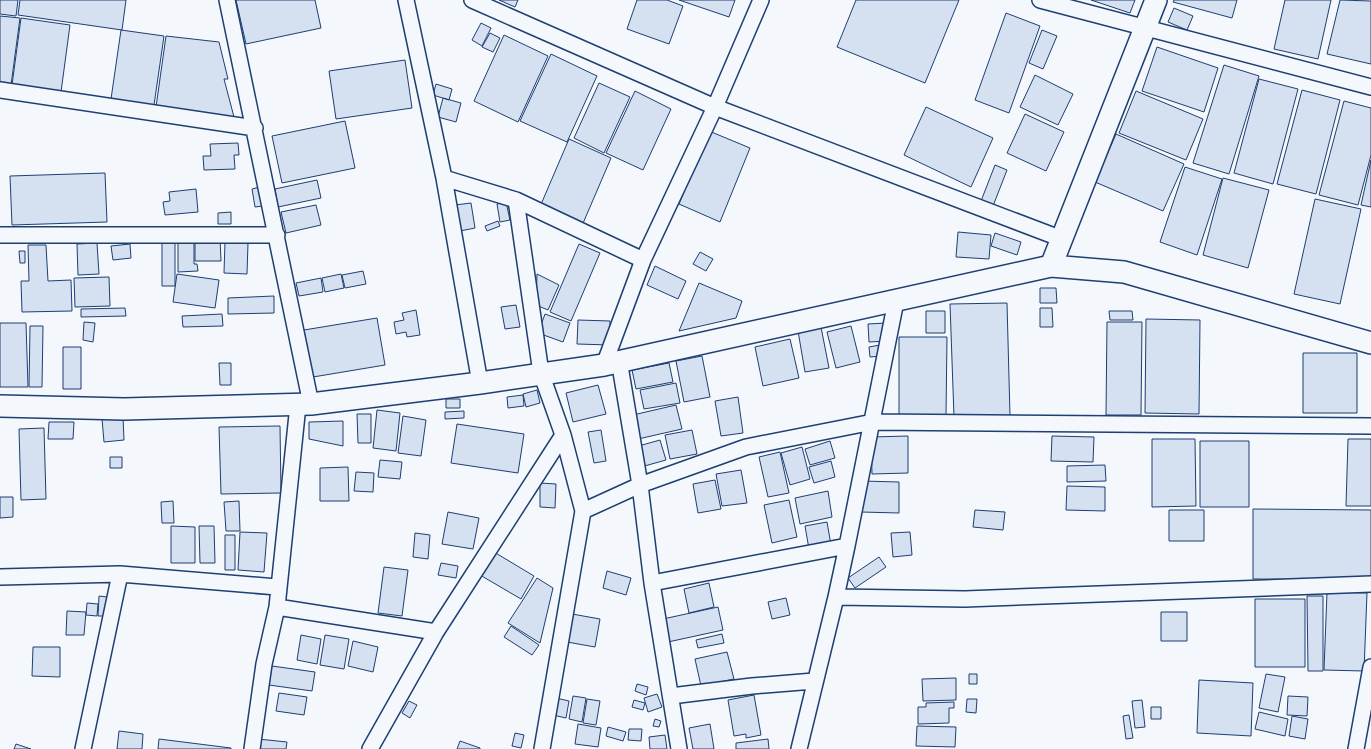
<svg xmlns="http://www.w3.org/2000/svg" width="1371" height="749" viewBox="0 0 1371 749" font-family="Karla,sans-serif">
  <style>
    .building { fill: #d5e0f0; stroke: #1d3f73 }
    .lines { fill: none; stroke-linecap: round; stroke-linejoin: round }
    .street-casing { stroke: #1d3f73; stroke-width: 18 }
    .secondary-casing { stroke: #1d3f73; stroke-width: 24 }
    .street { stroke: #f4f7fb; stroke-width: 15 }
    .secondary { stroke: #f4f7fb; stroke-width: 21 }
  </style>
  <rect width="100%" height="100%" fill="#f4f7fb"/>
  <path class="building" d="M0,0H18L16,16L0,14Z
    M20,0H126L122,30L18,15Z
    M236,0H315L321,28L246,44Z
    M499,0H518L515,7Z
    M637,0H667L683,6L669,44L627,29Z
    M679,0H735L729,17Z
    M856,0H959L925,83L837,47Z
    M1091,0H1135L1130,13Z
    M1174,0H1237L1232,18L1173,2Z
    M1285,0H1331L1318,59L1274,49Z
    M1340,0L1371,1V64L1327,54Z
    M1174,8L1193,16L1187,30L1168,22Z
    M1006,13L1040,26L1009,113L975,100Z
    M0,16L20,18L11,85L0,84Z
    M21,18L70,25L61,92L12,85Z
    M481,23L491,28L482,46L472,40Z
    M121,30L164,36L154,105L111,99Z
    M1042,30L1057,36L1043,69L1029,63Z
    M490,33L500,38L493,52L482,47Z
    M504,35L548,56L518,122L474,101Z
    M166,36L219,42L228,79H224L234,117L156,107Z
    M1157,47L1218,68L1204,112L1142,91Z
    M551,54L597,76L567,142L520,121Z
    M405,60L412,108L336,119L329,71Z
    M1224,65L1259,76L1229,174L1193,163Z
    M1035,75L1073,94L1058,125L1020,107Z
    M1259,79L1298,89L1273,184L1234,173Z
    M599,83L630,97L604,153L574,138Z
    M436,84L452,89L449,100L433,95Z
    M1302,90L1340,100L1316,194L1277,184Z
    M635,91L671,109L643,170L606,153Z
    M1136,91L1203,119L1186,160L1119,133Z
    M443,98L461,103L456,122L438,117Z
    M1344,101L1371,108V155L1358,205L1319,195Z
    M926,107L993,138L971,187L904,155Z
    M1025,114L1064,132L1046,171L1007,153Z
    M345,121L355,168L282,183L272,136Z
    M709,131L750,148L720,222L679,204Z
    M1116,134L1184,164L1163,211L1095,182Z
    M569,139L611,158L581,228L539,209Z
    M238,143L239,155H234L235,169L204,170L203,156H211L210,144Z
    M1371,160V207L1361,205Z
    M995,165L1007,170L993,206L981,201Z
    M1185,167L1222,179L1197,255L1160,242Z
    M105,173L107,222L12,225L10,176Z
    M1223,178L1269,190L1248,268L1203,255Z
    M317,180L321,198L278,207L275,189Z
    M260,187L263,206L255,207L252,189Z
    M196,189L198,212L165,215L163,202L170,201L169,192Z
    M1315,199L1361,209L1340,304L1294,294Z
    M506,202L510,220L500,222L497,204Z
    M471,203L475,228L460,231L455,205Z
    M316,205L321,225L286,233L281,212Z
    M231,212V224H218V213Z
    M498,221L500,226L487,231L485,226Z
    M958,232L991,235L989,259L956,257Z
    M995,233L1021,242L1017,255L991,246Z
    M220,237L221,261H195V238Z
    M162,239H175V286H162Z
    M178,239H194V264H197L198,271L178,272Z
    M225,241L248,243L247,274L224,273Z
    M97,243L99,274L78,275L77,244Z
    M130,244L131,258L113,260L111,246Z
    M579,244L600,253L571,321L550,312Z
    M28,245H46L48,281L71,280L72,311L22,312L21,281H29Z
    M19,251H25V263H20Z
    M700,252L713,259L706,271L693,264Z
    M655,266L686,281L678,299L647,285Z
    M363,271L366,284L345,288L342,275Z
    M177,274L219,280L215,308L173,302Z
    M341,274L344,288L325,292L322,278Z
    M537,274L559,285L548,310L536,305Z
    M109,277L110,306L75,307L74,278Z
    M321,278L323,292L299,296L296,283Z
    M699,283L742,301L736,318L679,331Z
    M1040,288H1056L1057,303H1040Z
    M274,296V313L228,314V298Z
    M1007,303L1010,416L954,417L950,304Z
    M516,305L520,327L505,329L501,307Z
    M125,308L126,316L81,317V309Z
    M1040,308H1052L1053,327H1040Z
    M416,310L420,335L407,337L406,332L396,334L394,322L404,320L402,313Z
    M926,311H945V333H926Z
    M1109,311H1132L1133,320H1110Z
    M222,314L223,326L183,327L182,316Z
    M545,314L570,323L563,342L538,333Z
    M377,318L385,365L313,377L304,330Z
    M1146,319L1200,320L1199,414L1145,413Z
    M578,320L610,321V345L577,344Z
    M84,322L95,323L93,342L83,340Z
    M1107,322H1142L1141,415H1106Z
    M0,323H26L28,387H0Z
    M886,323L887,341L869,342L868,324Z
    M30,326H43L42,387H29Z
    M851,326L860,362L836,368L827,332Z
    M821,327L829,368L805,372L798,331Z
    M899,337H947L946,415H899Z
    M790,339L799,378L763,386L755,347Z
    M880,345L881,356L870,357L869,347Z
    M63,347H81V389H63Z
    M1303,353H1357V413H1303Z
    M702,356L710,397L684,402L676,361Z
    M219,363H231V385H220Z
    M669,363L673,382L636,389L632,370Z
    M676,383L680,403L644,409L640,390Z
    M598,385L606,414L573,422L566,393Z
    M537,390L540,403L526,407L523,394Z
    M523,395L524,406L508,408L507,397Z
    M738,397L743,433L721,436L715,401Z
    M446,399H460V408H446Z
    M676,405L682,429L638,439L633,415Z
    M377,410L400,413L396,451L373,448Z
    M464,411V418L445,419V412Z
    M357,414H371V443H358Z
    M403,416L426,420L421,456L398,453Z
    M123,417L124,440L104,442L102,419Z
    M343,421V446L309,439V422Z
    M49,422H74L73,439H48Z
    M457,424L524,434L518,473L451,463Z
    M280,426L281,493L221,494L219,427Z
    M44,428L46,499L21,500L19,429Z
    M601,430L606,461L594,463L588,432Z
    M692,430L697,454L670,459L665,435Z
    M908,436V473L872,474L871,437Z
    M1052,436L1094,437L1093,462L1051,461Z
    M1152,439H1195L1196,506L1152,507Z
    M1348,439H1371V506H1346Z
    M660,440L666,460L641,467L635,447Z
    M830,441L835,458L810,465L805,449Z
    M1200,441H1249V507H1200Z
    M802,447L810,479L790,485L781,453Z
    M780,452L789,493L768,497L759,457Z
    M110,457H122V468H110Z
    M380,460L402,462L400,479L378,477Z
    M831,461L835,477L814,483L809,467Z
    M1105,465L1106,481L1067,482V466Z
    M348,467L349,501H320V468Z
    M741,470L747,503L722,506L716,474Z
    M356,472L374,473L373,492L354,491Z
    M715,480L721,509L698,513L693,484Z
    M862,481L899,482V513L861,512Z
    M540,483L556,484L555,508L540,507Z
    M1067,486L1105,487V511L1066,510Z
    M828,491L832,517L800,524L795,498Z
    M0,497H13V517L0,518Z
    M789,500L797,537L772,543L764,505Z
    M173,501L174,523H162L161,502Z
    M239,501L240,531H226L224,502Z
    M1253,509L1371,510V580L1253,579Z
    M975,510L1005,512L1003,530L973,527Z
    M1169,510H1204V541H1169Z
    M448,512L479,518L473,549L442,544Z
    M827,522L831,545L809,549L805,526Z
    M171,526L195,527V563H171Z
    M199,526H214L215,563H200Z
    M240,532L267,533L264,572L238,570Z
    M910,532L912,555L893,557L891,533Z
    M415,533L430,535L428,559L413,557Z
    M225,535H235V570H225Z
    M494,552L534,576L521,599L480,575Z
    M879,557L886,567L855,588L848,578Z
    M441,563L458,566L456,578L438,575Z
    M384,567L408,570L402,616L378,613Z
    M607,571L631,578L626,595L603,588Z
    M537,578L553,588L540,643L508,623Z
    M709,583L714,607L689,613L684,589Z
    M1327,592L1367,593L1364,671L1324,670Z
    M99,596L107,597L106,616H98Z
    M1307,596H1323V671H1308Z
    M786,598L790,615L772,619L768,602Z
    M1255,599H1305V667H1255Z
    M87,603L98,604L97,616L86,615Z
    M718,607L723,630L668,642L663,619Z
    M67,611L86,612L84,635H66Z
    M1161,612H1187V641H1161Z
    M572,614L600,619L595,647L567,642Z
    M511,626L539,645L532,655L504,637Z
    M722,634L724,643L698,648L696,640Z
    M301,635L321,639L317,664L297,660Z
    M325,635L349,639L344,669L320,665Z
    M353,641L378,647L373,672L348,666Z
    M33,647H60V677L32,676Z
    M727,652L734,679L701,686L695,659Z
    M272,666L315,672L312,691L269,685Z
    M969,674H977V684H969Z
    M1266,674L1285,677L1278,712L1259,708Z
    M956,678V700L923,701L922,679Z
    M1199,680L1253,683L1251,736L1197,733Z
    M637,684L648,687L646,695L635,691Z
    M279,693L307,697L304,715L276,711Z
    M657,694L662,707L648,712L644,698Z
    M754,695L761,735L746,738V734L734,736L728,700Z
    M573,696L586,698L582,722L569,719Z
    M1288,696L1308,697L1307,716L1287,715Z
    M556,698L569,701L566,718L553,715Z
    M587,699L600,701L596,725L583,723Z
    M967,699H977L976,713L966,712Z
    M634,700L645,703L643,710L632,707Z
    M1142,700L1145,727L1135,728L1132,701Z
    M409,701L417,705L410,718L402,713Z
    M954,702V708H949V723L918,724V707H926V703Z
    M1151,707H1161V719H1151Z
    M1259,712L1288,719L1285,736L1255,729Z
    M1129,715L1133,738L1126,739L1123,716Z
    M1292,716L1308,719L1305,739L1289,736Z
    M655,719L661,721L659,727L653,726Z
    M578,724L601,728L598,747L575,744Z
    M710,724L714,749H693L689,728Z
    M917,726L956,727L955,747L916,746Z
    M608,727L626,732L623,741L606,736Z
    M629,729H642L641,741L628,740Z
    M119,731L143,734L142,749H117Z
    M515,733L524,735L521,748L512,746Z
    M665,735L667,749H650L649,737Z
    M159,739L231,748V749H158Z
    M258,739L287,742L286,749H257Z
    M768,739L769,749H736V743Z
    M460,741L480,748V749H457Z
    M16,744L31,749H14Z"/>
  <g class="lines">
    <defs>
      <path id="street" d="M227,0L311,404
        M406,0L444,178L480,383
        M472,0L715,107L643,260L604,365
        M761,0L715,107L1062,239
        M1040,0L1371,87
        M0,90L255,128
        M444,178L516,200L643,260
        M516,200L541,373L563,435L583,511
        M0,235H277
        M619,360L640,485L652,583
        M847,546L896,301
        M0,577L120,574
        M277,607L436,632
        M671,696L752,686L814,681
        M83,749L120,574L277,587
        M252,749L264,664L277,607L298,405
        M370,749L436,632L563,435
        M542,749L583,511L640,485L746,447L873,422L1371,426
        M679,749L652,583L847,546L836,597L965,599L1371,584
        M799,749L836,597
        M1356,749L1371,667"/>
      <path id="secondary" d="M1051,266L1156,0
        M0,406L124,409L311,404L480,383L604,365L1051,266L1124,272L1371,343"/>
    </defs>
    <use href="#street" class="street-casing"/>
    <use href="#secondary" class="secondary-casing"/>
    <use href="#street" class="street"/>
    <use href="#secondary" class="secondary"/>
  </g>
</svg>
